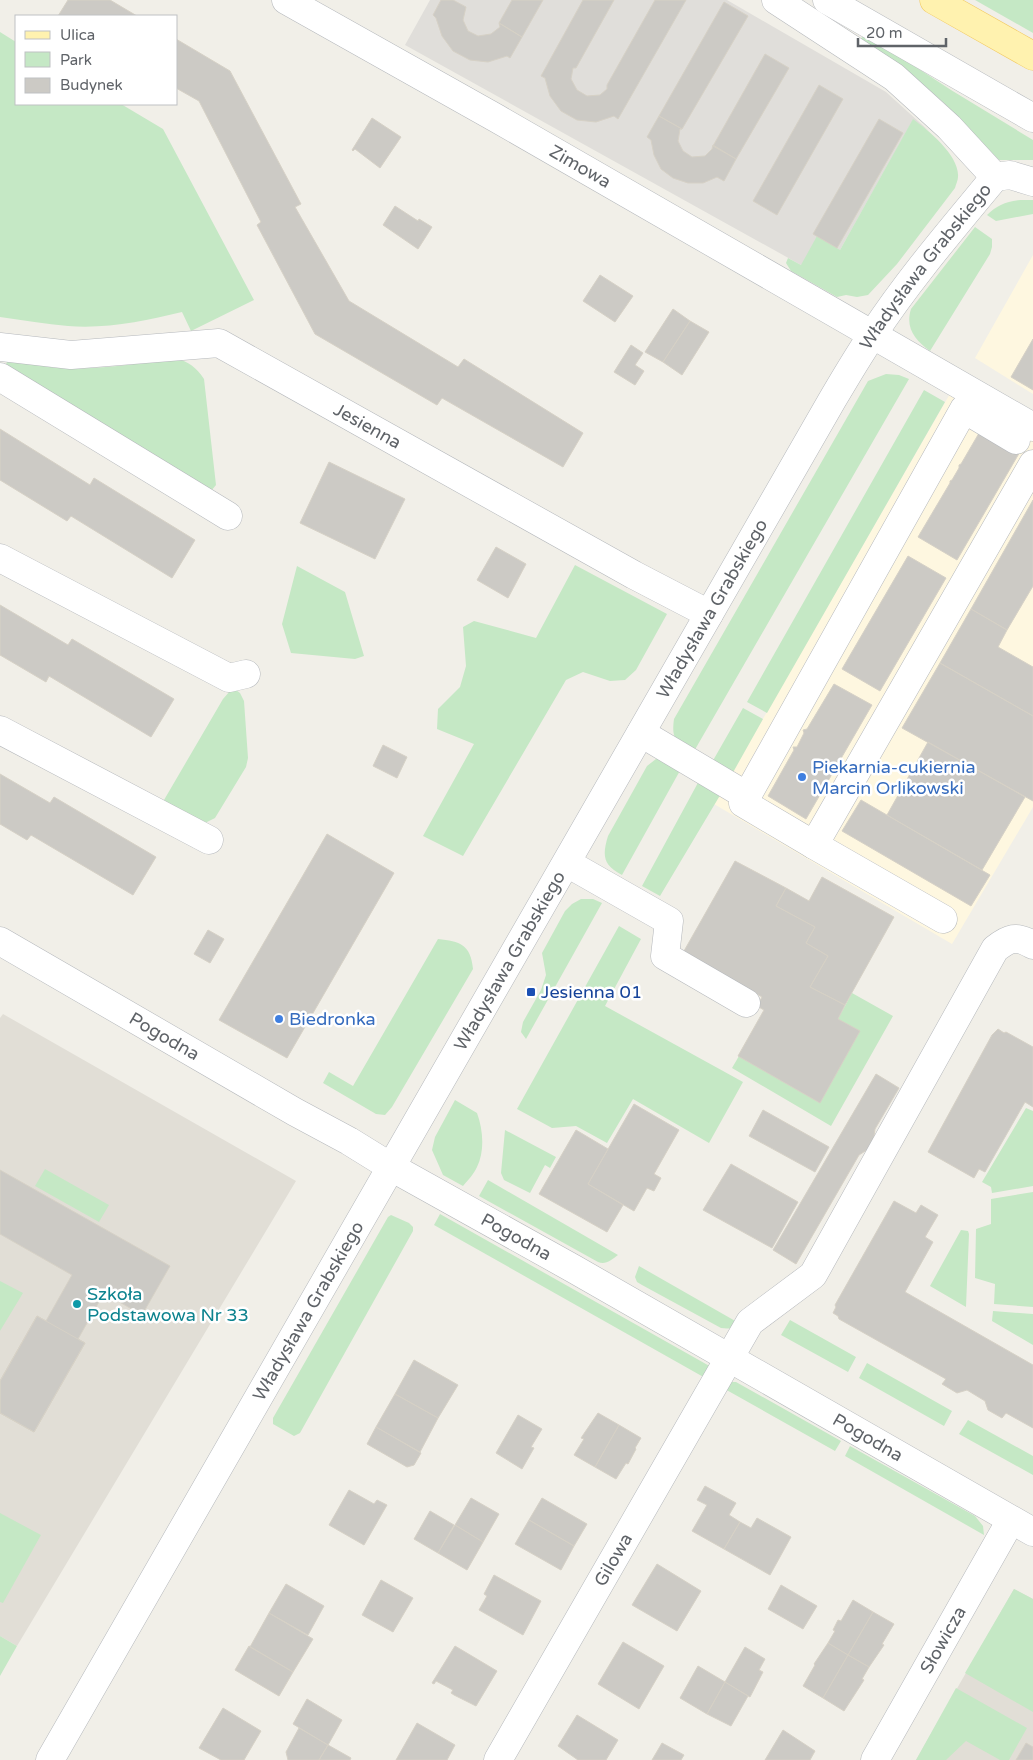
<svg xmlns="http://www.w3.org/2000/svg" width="1033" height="1760" viewBox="0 0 1033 1760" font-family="'Varela Round',sans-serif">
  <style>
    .commercial { fill: #fef7e0 }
    .industrial { fill: #e0deda }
    .education { fill: #e1ded6 }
    .green { fill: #c5e8c5 }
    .building { fill: #cccac5; stroke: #d6d1c6 }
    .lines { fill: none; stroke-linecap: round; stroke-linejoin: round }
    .minor-casing { stroke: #b5b8bc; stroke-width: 29 }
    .major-casing { stroke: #f2c960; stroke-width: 29 }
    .minor { stroke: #fff; stroke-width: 28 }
    .major { stroke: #fff2af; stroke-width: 28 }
    .shop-dot { fill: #3f7fe0; stroke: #fff; stroke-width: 2 }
    .transit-dot { fill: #1a4fb4; stroke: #fff; stroke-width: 2 }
    .culture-dot { fill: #0f9aa8; stroke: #fff; stroke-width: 2 }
    .labels { text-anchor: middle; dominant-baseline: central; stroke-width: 5; stroke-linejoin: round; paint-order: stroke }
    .street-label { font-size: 18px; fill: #5f6368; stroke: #fff }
    .shop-label { font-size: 18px; fill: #366cbe; stroke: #fff; text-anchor: start }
    .transit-label { font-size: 18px; fill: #164399; stroke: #fff; text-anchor: start }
    .culture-label { font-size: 18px; fill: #0d838f; stroke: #fff; text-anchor: start }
  </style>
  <rect width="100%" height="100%" fill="#f1efe8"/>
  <path class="commercial" d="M1033,255V394L975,358Z
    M951,392L1033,439V807L952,944L714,804Z"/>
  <path class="industrial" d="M430,0H727L886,92L929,131L913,120L840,250L801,265L405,45Z"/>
  <path class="education" d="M3,1014L296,1181L17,1646L0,1636V1018Z
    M1014,1589L1033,1599V1760H916Z"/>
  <path class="green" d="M975,0H1033V33Z
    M0,32L16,42V104H121L163,129L254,300L191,331L182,312C145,321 107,329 68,326C46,324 23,320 0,317Z
    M864,33L951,90L1033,140V160H999L944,103L905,69L861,39Z
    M913,119C928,130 960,156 958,177C958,180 956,184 955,188L897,264L868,295L857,297L846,295L837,297L791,271L786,263L788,258L801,265L817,236L840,250Z
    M1020,200H1033V214L996,221L987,215C996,206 1006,201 1020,200Z
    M975,227L992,239V247L990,254L930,351C915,340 905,328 911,309Z
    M9,358C26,359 41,367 59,368C97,370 137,364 175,358C189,362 196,367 204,379L216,485L211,491L7,371L6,364Z
    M886,374L899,375L909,379L693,753C677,741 671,741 674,719L868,381Z
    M924,390L945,402L767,713L747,702Z
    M575,565L667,614L636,670L625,680L610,681L583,672L566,680L463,856L423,836L474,744L437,729L438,709L460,687L466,666L463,627L474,621L536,638Z
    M297,566L345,592L364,656L355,659L291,653L282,624Z
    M236,690L240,693L244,701L248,758L246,767L215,818L205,823L170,813L162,805L164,800L223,699L230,691Z
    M743,708L763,719L731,776L711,764Z
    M661,758L682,767L622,875C603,865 602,856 608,836L647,766L656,759Z
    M700,779L722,792L660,896L642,886Z
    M581,899H593L602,903L526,1039L521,1032L523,1022L541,990L546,975L542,953L565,911L572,904Z
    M619,926L641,939L605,1006L743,1082L709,1143L633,1099L607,1143L576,1126L552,1128L517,1109Z
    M438,939C460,941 471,945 473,969L392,1107L385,1115L376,1114L323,1083L329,1072L353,1086Z
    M852,993L893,1016L831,1126L732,1068L739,1056L838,1019Z
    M455,1100L477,1113C483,1129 485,1151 477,1167C474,1174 468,1180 463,1186L443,1175L432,1150L435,1137Z
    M1026,1108L1033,1111V1186L992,1193L991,1187L982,1182Z
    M505,1130L556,1157L550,1168L545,1165L530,1193L504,1180L501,1173Z
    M45,1169L109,1205L99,1222L35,1186Z
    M488,1180L618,1255C611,1260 606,1265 598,1262L479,1196Z
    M1033,1192V1307L994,1304L995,1284L975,1278L976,1229L991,1224V1199Z
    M440,1214L713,1368L707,1379L434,1225Z
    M391,1215L409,1223L413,1227V1231L300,1433L294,1436L273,1424V1418L388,1217Z
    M961,1230L968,1231L969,1234L966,1307L930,1286Z
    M639,1266L737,1322C733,1329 729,1329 721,1328L642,1285L637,1282L635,1277Z
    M0,1281L23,1293L0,1331Z
    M993,1311L1033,1314V1345L992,1321Z
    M790,1320L856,1357L848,1372L781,1335Z
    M867,1363L952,1411L944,1426L859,1378Z
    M729,1382H736L841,1441L835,1451L723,1388Z
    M968,1420L1033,1456V1475L959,1434Z
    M850,1446L975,1516L983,1526L984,1535L845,1456Z
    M0,1513L41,1535L3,1603L0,1602Z
    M1014,1589L1033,1599V1712L965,1673Z
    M0,1636L17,1646L0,1676Z
    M956,1688L1027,1728L1009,1760H1000L966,1741L946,1760H916Z"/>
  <path class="building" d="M68,0H110L137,16H58Z
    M441,0H453L466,7L463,20L468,31L478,36L491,34L500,27L499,23L522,37L510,58L507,56L488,62L470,60L453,51L442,36L436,18L433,15Z
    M512,0H543L522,37L499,23Z
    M583,0H614L576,68H573L571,79L577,90L587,96L600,95L607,89V85L655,0H686L618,119L614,116L596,122L577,120L561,111L550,96L545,78L541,76Z
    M724,2L748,16L682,129L659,116Z
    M176,39L230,71L301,204L295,207L349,301L458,367L464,359L583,433L563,467L442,398L437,405L315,334L257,225L261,222L199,101L176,88Z
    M765,54L789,68L736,159L713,146Z
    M819,85L843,99L777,215L753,201Z
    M659,116L682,129H680L678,141L683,151L692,157L705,156L712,149L713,145L736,159L724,181L717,177L703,183H688L673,178L661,169L654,155L651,140L647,137Z
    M372,118L401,137L380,168L355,149L353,151L352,150Z
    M879,119L903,133L837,248L813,234Z
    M395,206L418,221L419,219L432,227L418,249L383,225Z
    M600,275L633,296L615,322L583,301Z
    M673,309L690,321L663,362L645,352Z
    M690,321L709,332L682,375L663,362Z
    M1033,339V390L1011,377Z
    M631,345L643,353L635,365L644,371L635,385L614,372Z
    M982,428L1021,450L957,560L918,537L950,483V481L952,480L959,468V465L961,464Z
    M0,429L90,485L94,478L195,540L172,578L71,516L67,521L0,480Z
    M329,462L405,499L375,559L300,523Z
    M1033,500V586L1007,630L971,609Z
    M496,547L526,564L508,598L477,580Z
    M908,556L946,578L880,691L842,669Z
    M0,605L68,645L72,639L174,699L151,737L49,676L46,682L0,655Z
    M971,609L1007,630L998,647L1033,667V716L940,663Z
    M940,663L1033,716V801L902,728Z
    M834,684L872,705L806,819L768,796L794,750L793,747H797L804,733L803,730L807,729Z
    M928,742L1025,797L982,870L887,815Z
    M383,745L407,757L397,778L373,766Z
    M0,774L50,803L54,797L156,857L133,895L31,835L27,840L0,824Z
    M861,800L990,875L971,906L842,831Z
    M327,834L394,873L287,1058L219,1020Z
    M735,861L786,888L776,906L815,927L806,943L828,956L810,987L845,1005L838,1019L860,1031L820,1103L738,1056L764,1010L757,1006L762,997L684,951Z
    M822,877L894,917L845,1005L810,987L828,956L806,943L815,927L776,906L786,888L809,901Z
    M208,930L224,939L210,963L194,954Z
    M998,1029L1004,1033L1006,1032L1033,1047V1107L1025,1102L985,1172L979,1169L974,1178L928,1152L992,1035Z
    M876,1074L899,1088L875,1129L873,1143L870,1148L859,1155L796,1264L773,1250Z
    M634,1104L679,1130L654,1174L661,1178L654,1191L647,1188L634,1211L588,1184Z
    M763,1110L829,1147L815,1172L749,1136Z
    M576,1130L608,1149L588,1184L623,1205L607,1232L539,1194Z
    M731,1164L798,1202L772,1248L703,1210Z
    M0,1170L170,1266L142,1315L104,1293L78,1339L85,1343L34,1432L0,1413V1381L37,1316L46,1321L72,1275L0,1234Z
    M894,1201L916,1213L921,1205L938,1215L925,1237L933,1242L905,1292L1033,1365V1428L1006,1413L1002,1418L988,1410L985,1401L967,1390L957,1393L942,1384L946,1379L839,1319L838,1316L833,1313L836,1307L835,1305Z
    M37,1316L85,1343L34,1432L0,1413V1381Z
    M414,1360L458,1385L438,1418L395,1394Z
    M395,1394L438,1418L420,1452L376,1427Z
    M598,1413L619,1425L595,1467L574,1455L584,1439L581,1438Z
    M518,1415L542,1429L531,1447L534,1448L522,1469L496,1453Z
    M619,1425L641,1438L635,1448L636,1449L628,1464L626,1463L616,1479L595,1467Z
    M376,1427L421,1453L414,1465L407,1467L367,1444Z
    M705,1486L736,1503L729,1515L740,1522L724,1549L692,1531L707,1505L697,1500Z
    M349,1490L374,1504L377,1500L387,1505L364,1545L329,1525Z
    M471,1498L499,1514L483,1542L455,1525Z
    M542,1498L587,1524L574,1546L529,1520Z
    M430,1511L454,1525L438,1553L414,1539Z
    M757,1518L791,1537L770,1575L724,1549L740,1522L751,1528Z
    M529,1520L574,1546L561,1570L515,1544Z
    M455,1525L483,1542L467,1570L438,1553Z
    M657,1564L701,1591L677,1631L632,1605Z
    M494,1575L541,1601L523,1635L479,1610L487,1596L484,1594Z
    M381,1580L413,1598L393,1632L362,1615Z
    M286,1584L324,1606L308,1635L269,1613Z
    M781,1585L817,1606L803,1629L768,1609Z
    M853,1600L873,1612L848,1655L828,1643L835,1631L833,1630L838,1620L841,1621Z
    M873,1612L894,1624L882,1644L884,1645L869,1667L848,1655Z
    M269,1613L313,1639L293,1672L250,1647Z
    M623,1642L664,1666L639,1709L598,1684Z
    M828,1643L848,1655L823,1698L803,1686L815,1665L814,1664Z
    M249,1646L293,1672L279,1696L235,1670Z
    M455,1646L497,1671L476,1706L454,1695L451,1693L453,1690L436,1681L434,1684L432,1683Z
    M745,1647L765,1659L759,1670L763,1672L750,1697L725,1682Z
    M848,1655L869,1667L862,1679L864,1680L844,1711L823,1698Z
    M698,1666L725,1682L707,1714L680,1698Z
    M725,1682L748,1696L731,1726L707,1714Z
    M307,1699L342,1720L328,1745L293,1724Z
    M223,1708L261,1731L244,1760H221L199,1748Z
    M577,1715L618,1740L606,1760H578L558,1746Z
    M417,1723L455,1745L447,1760H396Z
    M299,1728L328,1745L319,1760H288L286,1752Z
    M783,1730L815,1751L810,1760H765Z
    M662,1743L684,1755L681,1760H652Z
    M1026,1743L1033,1747V1760H1016Z
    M328,1745L351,1758L350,1760H319Z"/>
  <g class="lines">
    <defs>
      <g id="minor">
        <path id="s1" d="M286,0L496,118L1033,427"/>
        <path d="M776,0L894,77L949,127L995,177"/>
        <path d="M827,0L1033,118"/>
        <path d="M995,177L1010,175L1033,182"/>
        <path id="s2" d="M0,347L71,355L219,343L634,575L709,614"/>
        <path d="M0,377L228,516"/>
        <path d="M1016,440L964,409L743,803L814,845L1033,464"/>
        <path d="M0,558L229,678L246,674"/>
        <path d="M0,730L209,840"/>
        <path d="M641,733L747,796"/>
        <path d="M814,845L943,919"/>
        <path d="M567,863L669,921L665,956L746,1003"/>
        <path id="s3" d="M0,941L295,1112L349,1141L391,1167L574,1269L1033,1532"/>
        <path id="s4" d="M50,1760L831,402C844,380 858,356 873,334C909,279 953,228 995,177"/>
        <path id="s5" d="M498,1760L750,1322L813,1275L995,949C1009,938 1016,935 1033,945"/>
        <path id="s6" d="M875,1760L1011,1520"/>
      </g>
      <path id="major" d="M934,0L1033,56"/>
    </defs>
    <use href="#minor" class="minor-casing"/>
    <use href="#major" class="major-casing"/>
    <use href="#minor" class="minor"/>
    <use href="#major" class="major"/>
  </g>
  <g class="shop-dot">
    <circle cx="802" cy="777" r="5"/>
    <circle cx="279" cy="1019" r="5"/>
  </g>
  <rect class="transit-dot" x="526" y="987" width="10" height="10" rx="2.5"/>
  <circle class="culture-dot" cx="77" cy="1304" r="5"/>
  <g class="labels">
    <g class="street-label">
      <text stroke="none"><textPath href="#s1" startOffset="338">Zimowa</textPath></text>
      <text stroke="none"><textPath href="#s4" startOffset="1732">Władysława Grabskiego</textPath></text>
      <text stroke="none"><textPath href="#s2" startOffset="390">Jesienna</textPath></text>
      <text stroke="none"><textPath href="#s4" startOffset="1328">Władysława Grabskiego</textPath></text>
      <text stroke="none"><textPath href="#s4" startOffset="922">Władysława Grabskiego</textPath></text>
      <text stroke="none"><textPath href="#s3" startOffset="190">Pogodna</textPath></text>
      <text stroke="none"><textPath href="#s3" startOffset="595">Pogodna</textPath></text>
      <text stroke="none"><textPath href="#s4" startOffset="518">Władysława Grabskiego</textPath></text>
      <text stroke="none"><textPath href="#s3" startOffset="1000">Pogodna</textPath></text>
      <text stroke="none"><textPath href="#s5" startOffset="231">Gilowa</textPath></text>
      <text stroke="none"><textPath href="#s6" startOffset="138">Słowicza</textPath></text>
    </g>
    <g class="shop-label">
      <text x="812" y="767">Piekarnia-cukiernia<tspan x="812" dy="21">Marcin Orlikowski</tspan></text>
      <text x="289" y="1019">Biedronka</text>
    </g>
    <g class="transit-label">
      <text x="541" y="992">Jesienna 01</text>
    </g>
    <g class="culture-label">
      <text x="87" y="1294">Szkoła<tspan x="87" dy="21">Podstawowa Nr 33</tspan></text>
    </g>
  </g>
  <rect x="15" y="15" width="162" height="90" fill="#ffffff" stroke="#bfc1c3"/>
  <rect x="25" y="31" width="25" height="8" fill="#fff2af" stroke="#bfc1c3"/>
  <text x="60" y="40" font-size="15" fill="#5f6368">Ulica</text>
  <rect x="25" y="52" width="25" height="15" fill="#c5e8c5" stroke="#bfc1c3"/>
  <text x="60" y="65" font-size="15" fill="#5f6368">Park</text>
  <rect x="25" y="78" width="25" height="15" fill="#cccac5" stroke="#bfc1c3"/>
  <text x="60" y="90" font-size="15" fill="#5f6368">Budynek</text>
  <path d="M858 38v8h88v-8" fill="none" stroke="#5f6368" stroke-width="2.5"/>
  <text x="866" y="38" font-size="15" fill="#5f6368" stroke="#ffffff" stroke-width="4" paint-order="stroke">20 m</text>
</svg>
